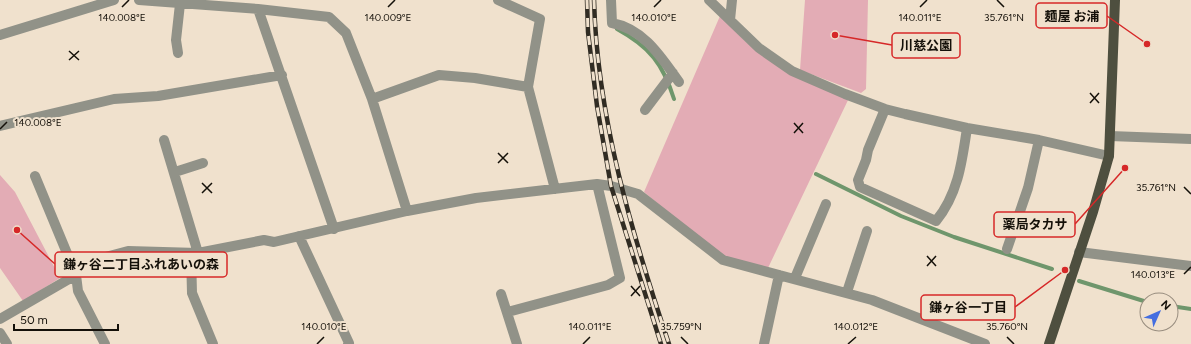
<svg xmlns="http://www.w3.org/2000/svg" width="1191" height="344" viewBox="0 0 1191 344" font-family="Figtree,'Noto Sans JP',sans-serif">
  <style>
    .green { fill: #e3acb5 }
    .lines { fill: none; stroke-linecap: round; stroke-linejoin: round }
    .stream { stroke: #6f966c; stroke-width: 4 }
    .minor { stroke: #919288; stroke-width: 10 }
    .primary { stroke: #4e4f3f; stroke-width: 10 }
    .rail-casing { stroke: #312c23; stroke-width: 4.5 }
    .rail { stroke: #f0e1cd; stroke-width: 3; stroke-dasharray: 9; stroke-linecap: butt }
    .ticks { fill: none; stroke: #141009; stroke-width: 1.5 }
    .ticks-label { font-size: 10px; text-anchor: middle; fill: #141009; stroke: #f0e1cd; stroke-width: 4; stroke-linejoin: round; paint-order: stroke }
    .leader { fill: none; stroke: #d62828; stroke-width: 1.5 }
    .callout-dot { fill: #d62828; stroke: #f0e1cd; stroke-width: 1.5 }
    .callout { fill: #f0e1cd; stroke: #d62828; stroke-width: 1.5 }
    .callout-label { font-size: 13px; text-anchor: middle; font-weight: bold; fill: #141009 }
  </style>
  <rect width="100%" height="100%" fill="#f0e1cd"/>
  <path class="green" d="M805,0H868L866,89L861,93L800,70Z
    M720,16L747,43L849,98L768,268L726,257L694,234L644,192Z
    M0,175L15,192L60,278L23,301L0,268Z"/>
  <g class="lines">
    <path class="stream" d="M617,29C650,47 663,64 674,99
      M816,174L901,216L954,237L1052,269
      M1079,281L1147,302
      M1171,306L1191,309"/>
    <path class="minor" d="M139,0L258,9L329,17L346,33L372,99L407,211
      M498,0L540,19L528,87L555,189
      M611,0L612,23C644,29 661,57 679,82
      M709,0L759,48L792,71L845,94L885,109L905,114L967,128L1039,140L1109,156
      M258,9L334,229
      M730,20L732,0
      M0,35L114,0
      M178,53L176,40L180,4
      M372,99L439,75L475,78L528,87
      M885,109L868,150L866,160L858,180L860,187L936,221C958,194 962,162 967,128
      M645,110L673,73
      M0,126L114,99L158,96L282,75
      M1110,136L1191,139
      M164,140L198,253
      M175,172L203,163
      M35,176L76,275L78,291L105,344
      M299,236L349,343L348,344
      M1007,249L1028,188L1039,140
      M1079,252L1191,266
      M191,254L192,293L213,344
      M795,278L826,204
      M847,292L867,231
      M501,294L517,344
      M508,312L608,285L620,278L597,184
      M0,319L76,275L98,259L128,251L198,253L264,240L274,242L407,211L476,198L597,184L611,186L638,194L723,260L872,300L985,344
      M0,333L7,344
      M764,344L779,275"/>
    <path class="primary" d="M1049,344L1093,212L1109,156L1115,0"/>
    <defs>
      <path id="rail" d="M587,0L588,32L597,106L611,186L661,344
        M594,0C597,117 632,234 669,344"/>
    </defs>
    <use href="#rail" class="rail-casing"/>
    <use href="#rail" class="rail"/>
  </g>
  <path class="ticks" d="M997,0L1004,7M122,7L129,0M388,7L395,0M654,7L661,0M920,7L927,0M69,51L79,60M69,60L79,51M1090,93L1099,103M1090,103L1099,93M794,123L803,133M0,129L7,122M794,133L803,123M498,153L508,163M498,163L508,153M202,183L212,193M1184,187L1191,194M202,193L212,183M927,256L936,266M927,266L936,256M1184,274L1191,267M631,286L640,296M631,296L640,286M681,337L688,344M1007,337L1014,344M317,344L324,337M583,344L590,337M848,344L856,337"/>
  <g class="ticks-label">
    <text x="122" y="21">140.008°E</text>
    <text x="388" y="21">140.009°E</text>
    <text x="654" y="21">140.010°E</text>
    <text x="920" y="21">140.011°E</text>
    <text x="1004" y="21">35.761°N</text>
    <text x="38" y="126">140.008°E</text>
    <text x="1156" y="191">35.761°N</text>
    <text x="1153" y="278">140.013°E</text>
    <text x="324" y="330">140.010°E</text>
    <text x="590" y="330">140.011°E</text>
    <text x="681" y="330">35.759°N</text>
    <text x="856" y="330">140.012°E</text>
    <text x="1007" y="330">35.760°N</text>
  </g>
  <path class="leader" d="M1147 44L1107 16M835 35L892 45M1125 168L1075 224M17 230L55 264M1065 270L1015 307"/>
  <g class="callout-dot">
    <circle cx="1147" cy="44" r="4"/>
    <circle cx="835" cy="35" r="4"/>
    <circle cx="1125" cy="168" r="4"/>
    <circle cx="17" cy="230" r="4"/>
    <circle cx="1065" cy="270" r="4"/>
  </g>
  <g class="callout">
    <rect x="1036" y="3" width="71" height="25" rx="4"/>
    <rect x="892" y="33" width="68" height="25" rx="4"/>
    <rect x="994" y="212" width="81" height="25" rx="4"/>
    <rect x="55" y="252" width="172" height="25" rx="4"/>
    <rect x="921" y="295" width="94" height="25" rx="4"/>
  </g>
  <g class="callout-label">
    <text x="1072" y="21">麺屋 お浦</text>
    <text x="926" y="50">川慈公園</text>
    <text x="1035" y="229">薬局タカサ</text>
    <text x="141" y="269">鎌ヶ谷二丁目ふれあいの森</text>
    <text x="968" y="312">鎌ヶ谷一丁目</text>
  </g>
  <g transform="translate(1159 312) rotate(45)"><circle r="19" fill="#f0e1cd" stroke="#988d7f"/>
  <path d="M0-3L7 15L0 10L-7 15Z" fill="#446ee0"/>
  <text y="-6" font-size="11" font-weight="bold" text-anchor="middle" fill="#141009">N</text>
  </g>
  <path d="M14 324v6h104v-6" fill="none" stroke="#141009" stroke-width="2"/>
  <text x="20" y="324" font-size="12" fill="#141009" stroke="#f0e1cd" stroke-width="3" paint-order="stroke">50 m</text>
</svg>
